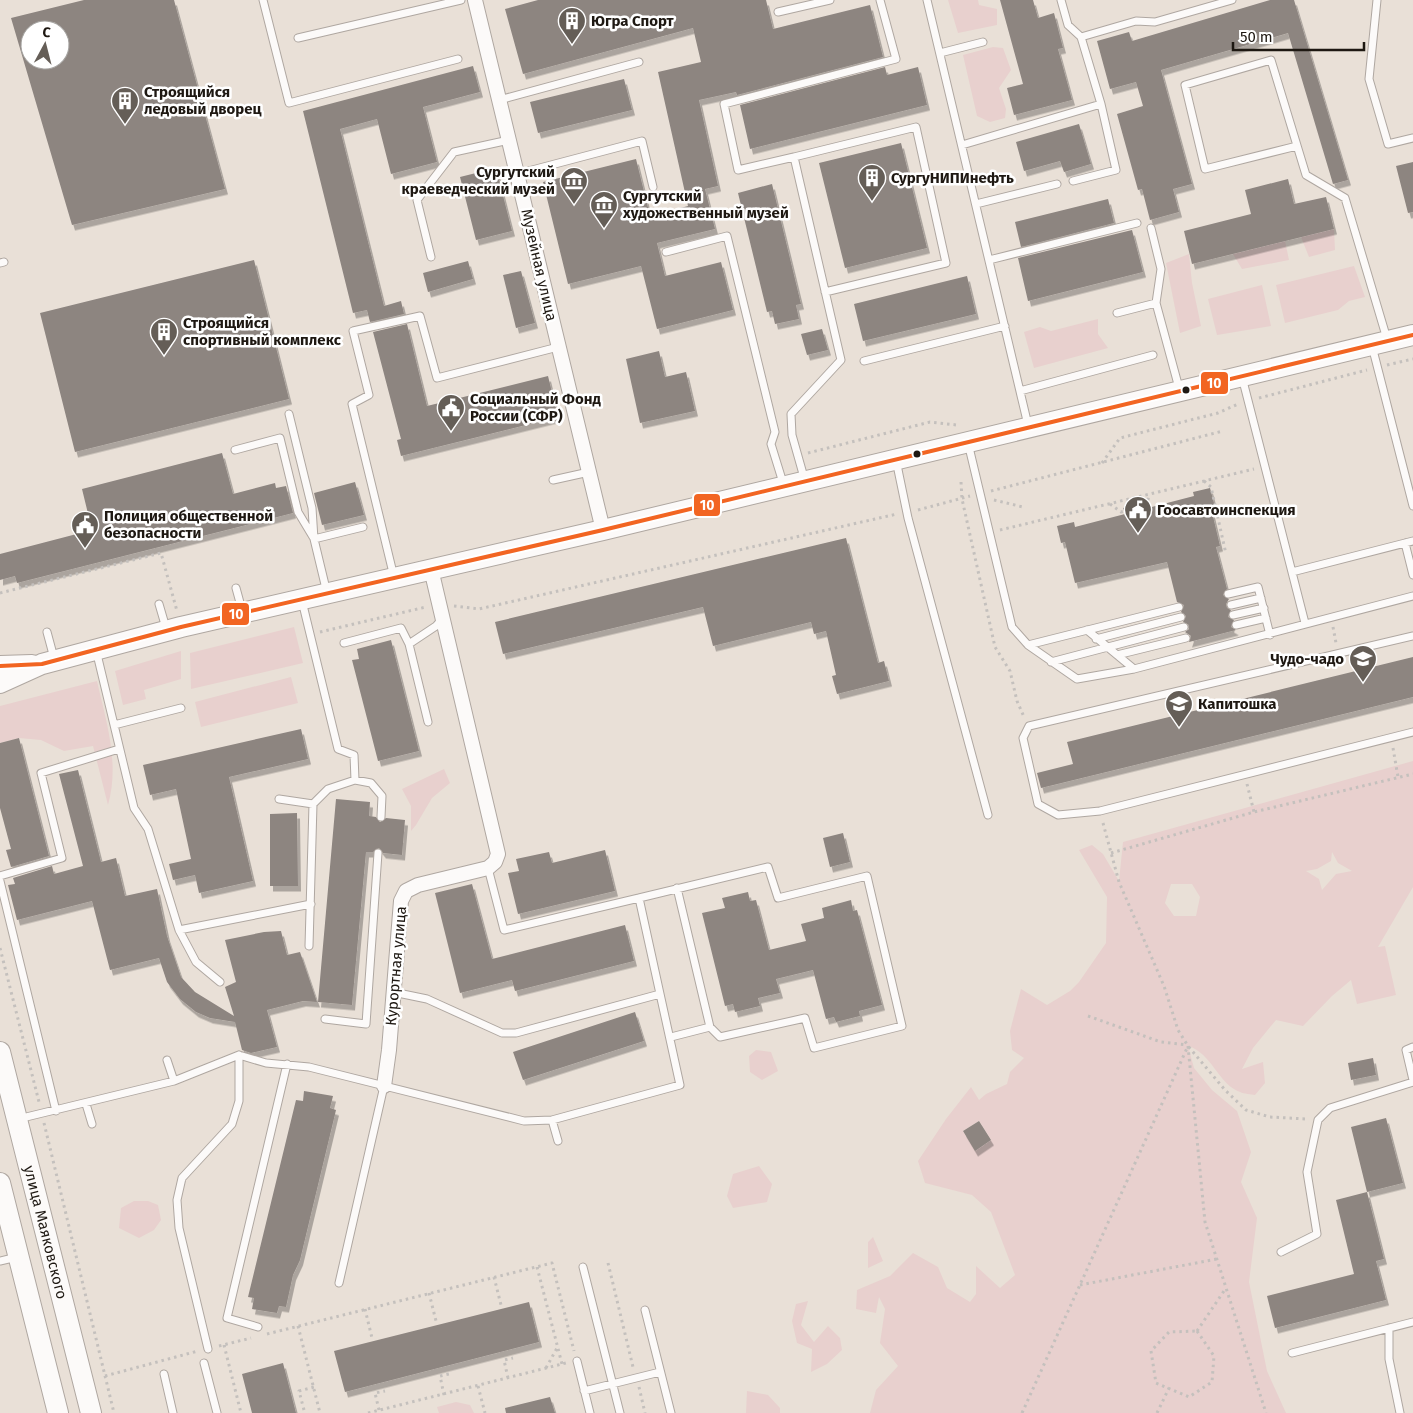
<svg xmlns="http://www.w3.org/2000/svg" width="1413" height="1413" viewBox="0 0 1413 1413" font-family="'Fira Sans',sans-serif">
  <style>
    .green { fill: #e8d0ce; fill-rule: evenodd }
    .building { fill: #8d8580; fill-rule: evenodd; filter: url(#shadow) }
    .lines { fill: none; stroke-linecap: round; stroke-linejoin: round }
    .lane-casing { stroke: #afa7a1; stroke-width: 9 }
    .street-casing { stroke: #afa7a1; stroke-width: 16 }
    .secondary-casing { stroke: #afa7a1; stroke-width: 22 }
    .path { stroke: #c4c0bd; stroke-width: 3; stroke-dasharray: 2.5 4; stroke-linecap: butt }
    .lane { stroke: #fcfaf9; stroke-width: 7 }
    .street { stroke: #fcfaf9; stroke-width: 14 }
    .secondary { stroke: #fcfaf9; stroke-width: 20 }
    .bus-1-casing { stroke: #fff; stroke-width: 8 }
    .bus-1 { stroke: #f26522; stroke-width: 4 }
    .bus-dot { fill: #1e1812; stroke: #fff; stroke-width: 2 }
    .labels { text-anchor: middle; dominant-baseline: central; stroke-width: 5; stroke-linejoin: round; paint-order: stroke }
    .poi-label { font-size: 15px; font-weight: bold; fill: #1e1812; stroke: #fff; text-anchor: start }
    .street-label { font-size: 15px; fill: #1e1812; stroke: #fff }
    .line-badge { stroke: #fff; stroke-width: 2 }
    .badge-label { font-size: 14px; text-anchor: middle; font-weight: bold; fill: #fff }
  </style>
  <defs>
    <filter id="shadow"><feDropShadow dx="3" dy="5.5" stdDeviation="0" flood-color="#0004"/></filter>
  </defs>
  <rect width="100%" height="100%" fill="#e9e0d7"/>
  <path class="green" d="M948,0H978L979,5L997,9V25L958,33Z
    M993,47L1003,48L1011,70L999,88L1006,109L1005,118L990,122L977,116L963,55Z
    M1334,229L1335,250L1309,257L1301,237Z
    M1285,241L1289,260L1242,269L1233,254Z
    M1189,254L1192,283L1201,326L1180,333L1166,263Z
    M1354,266L1365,297L1349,301L1338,310L1285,323L1276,285Z
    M1262,285L1271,326L1217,335L1208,299Z
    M1098,319V334L1108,348L1034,368L1024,332L1040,327L1051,331Z
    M294,627L303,663L191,689L190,653Z
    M181,651V679L144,690L146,699L123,705L115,671Z
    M291,677L298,703L201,727L195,702Z
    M97,681C106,721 120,763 108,805L93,746L64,751L41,740L19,738L0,743V706Z
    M1413,761V887L1378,947L1385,946L1396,995L1357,1004L1351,980L1332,996L1303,1026L1276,1020L1253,1048L1242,1069L1263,1062L1265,1083L1255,1095C1251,1094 1244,1094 1240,1092C1218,1084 1212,1053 1188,1046L1194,1068L1212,1090L1237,1111L1251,1152L1241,1182L1257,1218L1249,1282L1267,1371L1286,1413H870L876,1390L898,1366L880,1343L885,1309L879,1297L876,1313L856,1309L857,1290L890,1276L913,1253L938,1267L947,1288L970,1302L976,1294V1266L1000,1288L1015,1275L991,1212L972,1195L925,1183L918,1161L946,1119L971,1087L979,1100L986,1094L1007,1084L1010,1072L1024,1058L1012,1050L1010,1031L1021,989L1047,1005L1070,991L1079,982L1106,943L1107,897L1079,850L1092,845L1103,854L1119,881L1123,842ZM1332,852L1338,863L1352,871L1336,874L1322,890L1319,879L1306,871L1317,869L1331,861ZM1171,884H1192L1200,897L1196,916H1174L1165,903ZM979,1121L991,1140L976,1150L963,1131Z
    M444,769L450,783L432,798L416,825L411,831V806L402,789Z
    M756,1050L771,1052L778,1071L762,1080L750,1072L749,1056Z
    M759,1166L772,1184L767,1202L733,1208L727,1196L733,1174Z
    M134,1201H148L158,1205L161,1220L154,1230L139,1238L119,1228L121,1208Z
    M873,1237L883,1261L868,1268V1242Z
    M808,1301L801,1325L814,1342L828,1326L840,1338L842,1350L827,1364L811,1372L812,1349L797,1343L792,1321L796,1304Z
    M747,1391L768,1395L780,1408V1413H746Z
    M456,1402L470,1405L474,1413H439L437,1407Z"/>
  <path class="building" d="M84,0H174L225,189L72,225L11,18ZM30,30H60V60H30Z
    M538,0H766L773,29L870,5L883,57L737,95L736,92L699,100L718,186L705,189L715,229L657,243L665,276L721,262L733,310L657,329L641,266L568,284L543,182L636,159L650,216L688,206L658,72L701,62L693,28L523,74L505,9Z
    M1000,0H1033L1038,18L1054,13L1063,48L1058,49L1072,100L1014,115L1007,88L1023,84Z
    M1270,0H1294L1348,180L1333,184L1288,33L1161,70L1192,184L1173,189L1179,212L1150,220L1142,189L1138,190L1117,114L1143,106L1136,82L1110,89L1097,41L1129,32L1132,41Z
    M473,66L480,92L423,107L437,162L391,174L377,119L340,129L384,306L401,301L404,314L370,322L367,310L353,313L303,111Z
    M885,67L887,75L918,67L927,105L750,149L740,105Z
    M624,79L632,110L538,133L530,102Z
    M1079,124L1091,164L1064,172L1060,161L1024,171L1016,142Z
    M901,143L927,248L845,268L819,163Z
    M1413,162V212L1408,213L1396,166Z
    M496,168L512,231L476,240L460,177Z
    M1288,179L1294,204L1326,197L1334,229L1192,264L1184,231L1251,214L1245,190Z
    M772,184L801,304L796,305L799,319L775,324L772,311L767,312L738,193Z
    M1108,199L1114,223L1021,247L1015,222Z
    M1132,230L1143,272L1028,301L1018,258Z
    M254,260L289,399L75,452L40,313Z
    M468,261L473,279L428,292L423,273Z
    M521,271L535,323L516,328L503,275Z
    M967,276L976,314L863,341L854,304Z
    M407,324L427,406L548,376L558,417L401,456L397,440L401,439L373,332Z
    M822,329L828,350L807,355L801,334Z
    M659,351L665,377L686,372L695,411L640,423L626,359Z
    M222,453L233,494L275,483L276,488L286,486L293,513L17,583L15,576L0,580V554L92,530L82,489Z
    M355,482L364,515L322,525L314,493Z
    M1210,488L1215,507L1211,508L1220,546L1216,547L1227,589L1223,595L1229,599L1226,604L1227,608L1231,610L1228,617L1234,620L1231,627L1236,630L1189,642L1191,636L1185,632L1189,629V625L1183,622L1186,616L1181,612L1184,605L1177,602L1167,562L1075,583L1065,542L1061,543L1057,526L1074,522L1075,527L1125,514L1123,508L1143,503L1144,509L1194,496L1193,492Z
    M846,538L878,663L884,661L889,681L837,694L832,676L836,675L826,631L814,634L811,622L713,646L703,607L503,654L495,622Z
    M391,640L419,751L378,761L352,660L359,659L357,649Z
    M1413,657V697L1041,788L1037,773L1073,764L1067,742Z
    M301,729L308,759L229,777L253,881L199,893L195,875L173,880L169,864L191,859L176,789L150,795L143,765Z
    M19,738L49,856L11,867L6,850L11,849L0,808V743Z
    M78,770L101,862L116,858L125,896L157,889L167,936L181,977L195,992L234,1016L225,987L236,982L225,940L264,932L281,931L287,955L300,952L317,1002L303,1001L267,1010L277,1047L251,1053L242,1050L235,1022L210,1018L196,1012L180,999L167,982L159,958L110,970L92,901L17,920L8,885L15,884L13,878L52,866L54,874L83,866L59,774Z
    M336,799L370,802L369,816L376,817L380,822L386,818L405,820L402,855L383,853L379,848L373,852H366L352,1005L318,1002Z
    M297,813L298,886H270V814Z
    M843,833L850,862L830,867L823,838Z
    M605,850L615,891L518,914L508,873L519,871L516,859L549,852L552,863Z
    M472,884L492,959L625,925L634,961L515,991L512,980L460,993L435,893Z
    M748,892L750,901L756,900L769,950L806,941L801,924L824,918L822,908L851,900L853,911L857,910L882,1005L859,1011L860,1016L836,1022L834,1017L826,1019L813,970L776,979L780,993L758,998L760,1006L735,1012L733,1004L725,1006L702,913L725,908L722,898Z
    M635,1012L644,1041L523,1080L513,1052Z
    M1373,1058L1376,1075L1351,1080L1348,1063Z
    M304,1091L333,1096L330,1108L336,1110L300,1260L293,1275L286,1307L279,1306L277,1313L252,1309L254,1298L248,1297L296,1100L303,1101Z
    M1386,1118L1403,1183L1367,1192L1351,1127Z
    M979,1121L991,1140L975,1151L963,1131Z
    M1367,1192L1384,1259L1376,1261L1386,1300L1275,1328L1267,1296L1354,1274L1336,1200Z
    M529,1302L539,1342L345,1392L334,1351Z
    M283,1363L296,1413H252L242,1374Z
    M550,1397L555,1413H506L505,1408Z"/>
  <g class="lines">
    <defs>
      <path id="lane" d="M263,0L289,103L458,59
        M927,0L1028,425
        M1377,0L1369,79L1388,144L1413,138
        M778,12L830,0
        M1081,37L1136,21L1155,22L1232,0
        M298,38L461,0
        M940,53L983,42
        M499,100L639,62
        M962,145L1101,104L1081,37L1068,25L1061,0
        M1297,146L1205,169L1185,85L1271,60L1306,175L1345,198L1387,339
        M794,157L916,127L946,263L825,292
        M517,174L642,141L653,187
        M1073,181L1116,170L1101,104
        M976,204L1057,184
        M1151,228L1161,269L1156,303L1179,388
        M666,252L727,236L775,432L771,444L784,486
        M431,257L417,200L454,152L509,140
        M989,260L1137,223
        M0,263L4,262
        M1117,313L1156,303
        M1372,346L1413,506
        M864,361L1005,326
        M1242,377L1305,623
        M1020,391L1153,355
        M289,414L312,508L314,539L327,593
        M968,443L1012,627L1028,645L1077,679L1134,669L1413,596
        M235,450L280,438L298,512L313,537
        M896,460L908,518L988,815
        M553,480L589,472
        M805,481L792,435L791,414L841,360L794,157L738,170L724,104L896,59L880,0
        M314,539L363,527
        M1405,543L1413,575
        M1292,572L1413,541
        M394,577L352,404L369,395L353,331L420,316L437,378L558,347
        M236,588L242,610
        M1228,594L1258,587L1270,635
        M302,601L338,749L354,755L355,780
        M159,604L166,628
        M1231,605L1261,598
        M1233,615L1264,608
        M1236,625L1266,618
        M1087,630L1134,669
        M47,632L54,658
        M1413,636L1029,726L1023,738L1038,804L1058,815L1100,811L1413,732
        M1096,639L1181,617
        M344,643L401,628L409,644L428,722
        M409,644L436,626L442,619
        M1028,645L1179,607
        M96,650L134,808L148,829L179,930L196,962L220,982
        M1117,655L1186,638
        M1051,662L1184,627
        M114,725L181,708
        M279,799L313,804L309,946
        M313,804L328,789L355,780L371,783L382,796L381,817
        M0,876L62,858L41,773L119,749
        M0,881L56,1111
        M639,898L768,867L778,898L867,876L902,1026L814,1048L805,1018L720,1037L710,1027L677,888
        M179,930L311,904
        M393,992L427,999L502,1033H516L660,994
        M325,1019L366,1024L378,853
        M671,1037L710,1027
        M1413,1047L1406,1050L1413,1080
        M167,1060L174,1081
        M86,1104L92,1124
        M18,1119L174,1081L239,1055L266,1063L309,1067L524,1121L552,1120L680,1085L639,898L504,930L488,868
        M552,1120L558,1141
        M1281,1252L1317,1234L1307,1172L1318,1120L1330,1108L1413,1082
        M0,1261L17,1257
        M583,1267L620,1413
        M339,1283L384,1086
        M645,1310L671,1413
        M258,1327L227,1318L287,1064
        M1389,1328V1359L1400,1413
        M208,1349L179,1228L177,1200L182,1178L232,1124L239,1101V1055
        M1292,1353L1413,1322
        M577,1361L590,1413
        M204,1363L217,1413
        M164,1374L173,1413
        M584,1391L660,1372"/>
      <path id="street" d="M475,0L603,530
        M384,1086L389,1050L401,901L406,891L418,885L488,868L495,862L498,854L431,569"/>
      <g id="secondary">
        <path d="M0,666L32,665"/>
        <path d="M0,683L42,664L181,627L603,530L1413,335"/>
        <path id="s1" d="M0,1052L91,1413"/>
        <path d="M0,1183L58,1413"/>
      </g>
    </defs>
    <use href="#lane" class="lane-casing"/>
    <use href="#street" class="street-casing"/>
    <use href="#secondary" class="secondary-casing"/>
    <path class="path" d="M1387,365L1413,359
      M1259,398L1367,370
      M808,453L930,422L957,425
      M1102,463L1120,438L1218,413L1238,404
      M1204,481L1211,487L1226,554
      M961,482L962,499L995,647L1010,671L1017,701L1024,717
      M991,491L1223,431
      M994,500L1023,507
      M1110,504L1121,512L1147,505L1149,494
      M918,510L970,496
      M1000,530L1254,469
      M0,593L161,553L177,611
      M454,606L479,609L897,514
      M1333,627L1336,643
      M320,632L426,607
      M1393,748L1398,777
      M1247,784L1254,812
      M1103,823L1119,882L1164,986L1178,1030L1188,1046L1225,1090L1246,1110L1270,1117L1307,1119
      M1111,853L1254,812L1413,774
      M0,948L39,1102
      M1088,1016L1161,1042L1187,1045
      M1188,1046L1205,1222L1266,1413
      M44,1123L114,1413
      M608,1263L633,1367
      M537,1267L562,1364
      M494,1277L501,1305
      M1080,1285L1217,1259
      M429,1293L436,1321
      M365,1309L372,1338
      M298,1326L320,1413
      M1197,1331L1214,1356L1212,1382L1189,1397L1156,1383L1151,1351L1169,1332Z
      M1197,1331L1226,1288
      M267,1334L552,1263L574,1351
      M224,1345L241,1413
      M219,1346L251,1338
      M546,1368L557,1348
      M105,1376L198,1351
      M508,1378L504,1360L513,1358
      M478,1386L485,1413
      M639,1387L645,1413
      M444,1395L440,1376L449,1374
      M304,1410L299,1391L314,1387
      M379,1410L375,1393L385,1391
      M368,1413L566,1363
      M1022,1413L1188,1046
      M1157,1413L1169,1388"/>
    <use href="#lane" class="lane"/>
    <use href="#street" class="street"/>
    <use href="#secondary" class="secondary"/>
    <defs>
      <path id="bus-1" d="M0,666L42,664L181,627L603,530L1413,335"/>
    </defs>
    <use href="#bus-1" class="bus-1-casing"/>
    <use href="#bus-1" class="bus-1"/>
  </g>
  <defs>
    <symbol id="building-pin" viewBox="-11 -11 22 30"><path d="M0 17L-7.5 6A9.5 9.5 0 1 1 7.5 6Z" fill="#655e57" stroke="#fff"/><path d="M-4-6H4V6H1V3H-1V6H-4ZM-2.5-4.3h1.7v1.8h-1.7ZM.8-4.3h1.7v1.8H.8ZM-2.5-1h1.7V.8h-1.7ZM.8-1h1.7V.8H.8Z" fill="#fff"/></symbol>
    <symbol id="museum-pin" viewBox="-11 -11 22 30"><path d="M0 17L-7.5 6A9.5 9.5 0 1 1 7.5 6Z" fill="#655e57" stroke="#fff"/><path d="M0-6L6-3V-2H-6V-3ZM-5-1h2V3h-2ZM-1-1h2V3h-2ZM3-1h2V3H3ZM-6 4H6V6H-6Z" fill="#fff"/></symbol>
    <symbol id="civic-pin" viewBox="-11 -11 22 30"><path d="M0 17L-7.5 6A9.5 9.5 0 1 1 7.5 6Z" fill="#655e57" stroke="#fff"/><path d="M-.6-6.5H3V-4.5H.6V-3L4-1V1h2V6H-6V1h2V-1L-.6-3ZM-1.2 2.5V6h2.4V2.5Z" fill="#fff"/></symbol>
    <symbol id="school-pin" viewBox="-11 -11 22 30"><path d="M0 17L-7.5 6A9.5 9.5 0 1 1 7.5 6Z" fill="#655e57" stroke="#fff"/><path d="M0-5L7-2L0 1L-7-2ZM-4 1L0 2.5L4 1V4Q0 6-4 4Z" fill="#fff"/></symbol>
  </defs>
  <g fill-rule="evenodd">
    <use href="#building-pin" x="556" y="5" width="32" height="43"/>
    <use href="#building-pin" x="109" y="85" width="32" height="43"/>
    <use href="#building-pin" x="856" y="162" width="32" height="43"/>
    <use href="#museum-pin" x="558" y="165" width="32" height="43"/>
    <use href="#museum-pin" x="588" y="189" width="32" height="43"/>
    <use href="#building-pin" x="148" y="316" width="32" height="43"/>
    <use href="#civic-pin" x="435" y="392" width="32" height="43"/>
    <use href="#civic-pin" x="1122" y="494" width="32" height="43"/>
    <use href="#civic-pin" x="69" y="509" width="32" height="43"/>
    <use href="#school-pin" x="1347" y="643" width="32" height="43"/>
    <use href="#school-pin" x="1163" y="688" width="32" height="43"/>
  </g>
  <g class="bus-dot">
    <circle cx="1186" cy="390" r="4.5"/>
    <circle cx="917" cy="454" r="4.5"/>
  </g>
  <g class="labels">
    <g class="poi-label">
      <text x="591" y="21">Югра Спорт</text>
      <text x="144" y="92">Строящийся<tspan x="144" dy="17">ледовый дворец</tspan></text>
      <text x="555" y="172" text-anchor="end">Сургутский<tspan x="555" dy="17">краеведческий музей</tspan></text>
      <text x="891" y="178">СургуНИПИнефть</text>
      <text x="623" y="196">Сургутский<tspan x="623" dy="17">художественный музей</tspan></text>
      <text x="183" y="323">Строящийся<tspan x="183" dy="17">спортивный комплекс</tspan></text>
      <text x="470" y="399">Социальный Фонд<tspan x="470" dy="17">России (СФР)</tspan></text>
      <text x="1157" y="510">Гоосавтоинспекция</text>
      <text x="104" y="516">Полиция общественной<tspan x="104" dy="17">безопасности</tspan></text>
      <text x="1344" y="659" text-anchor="end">Чудо-чадо</text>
      <text x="1198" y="704">Капитошка</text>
    </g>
    <g class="street-label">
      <text transform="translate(539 265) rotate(77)">Музейная улица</text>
      <text transform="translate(396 966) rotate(-85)">Курортная улица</text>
      <text stroke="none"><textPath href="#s1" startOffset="186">улица Маяковского</textPath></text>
    </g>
  </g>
  <g class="line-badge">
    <rect x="1200" y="371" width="29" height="24" rx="5" fill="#f26522"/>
    <rect x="693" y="493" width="28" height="24" rx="5" fill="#f26522"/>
    <rect x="221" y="602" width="29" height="24" rx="5" fill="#f26522"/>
  </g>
  <g class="badge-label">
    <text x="1214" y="388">10</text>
    <text x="707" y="510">10</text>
    <text x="236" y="619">10</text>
  </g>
  <g transform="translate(45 45) rotate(7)"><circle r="24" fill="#ffffff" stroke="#a5a3a0"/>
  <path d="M0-4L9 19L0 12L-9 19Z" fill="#655e57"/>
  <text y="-8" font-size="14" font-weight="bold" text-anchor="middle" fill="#1e1812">С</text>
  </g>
  <path d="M1233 42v8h131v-8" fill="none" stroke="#1e1812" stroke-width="2.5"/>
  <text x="1240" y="42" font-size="15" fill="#1e1812" stroke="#ffffff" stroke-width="4" paint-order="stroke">50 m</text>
</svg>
